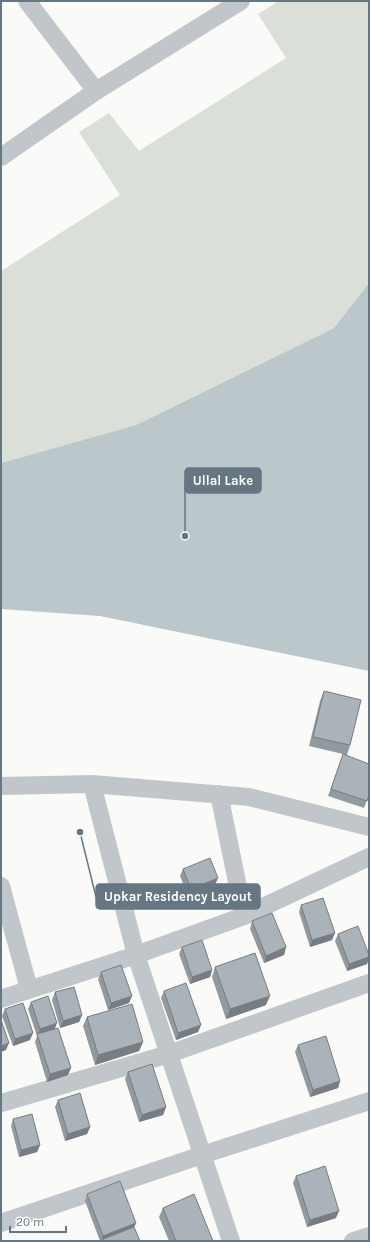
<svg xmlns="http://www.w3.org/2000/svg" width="370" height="1242" viewBox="0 0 370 1242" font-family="Karla,sans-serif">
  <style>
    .green { fill: #dadfd7 }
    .water { fill: #bbc7cb }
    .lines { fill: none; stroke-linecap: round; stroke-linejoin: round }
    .minor { stroke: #c1c6ca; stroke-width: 18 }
    .wall { fill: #929a9f }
    .shaded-wall { fill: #777d82 }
    .building { fill: #aab3b9; stroke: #777d82 }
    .leader { fill: none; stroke: #667782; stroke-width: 1.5 }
    .callout-dot { fill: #667782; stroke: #fff; stroke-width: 1.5 }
    .callout { fill: #667782; stroke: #667782; stroke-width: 1.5 }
    .callout-label { font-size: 13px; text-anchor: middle; font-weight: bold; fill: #fff }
  </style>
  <rect width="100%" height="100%" fill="#fafaf8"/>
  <path class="green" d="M279,1H369V283L334,328L136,425L1,463V271L120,195L79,132L109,113L139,151L286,58L258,14Z"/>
  <path class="water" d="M369,283V671L100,616L1,609V463L136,425L334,328Z"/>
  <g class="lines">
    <path class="minor" d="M27,1L96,91
      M1,157L96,91L241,1
      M92,784L136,955L231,1241
      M1,786L92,784L249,797L369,827
      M219,794L244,916
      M1,886L29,989
      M1,999L136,955L244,916L369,857
      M1,1103L169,1054L369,983
      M1,1223L202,1155L369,1101
      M353,1241L369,1236"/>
  </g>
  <path class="wall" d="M324,691L350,745L347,755L309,746L320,701Z
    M343,754L369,795L364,808L328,796Z
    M183,869L215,885L188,896L180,876Z
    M301,905L332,940L310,947L299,912Z
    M252,921L286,947L284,955L264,963L250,929Z
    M338,934L369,955V958L367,964L347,971L335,941Z
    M182,947L212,970L210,977L190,984L179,954Z
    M215,967L266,1005L226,1019L212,977Z
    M101,972L129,1003L108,1010L98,979Z
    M164,991L201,1025L198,1032L176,1040L161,998Z
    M55,992L82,1015L79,1022L60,1028L52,1000Z
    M31,1002L55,1029L68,1075L47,1082L35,1042L37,1036L28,1009Z
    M5,1009L30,1040L13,1046L2,1016Z
    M87,1017L143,1042L139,1051L95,1065L83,1026Z
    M298,1045L340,1081L338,1088L310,1097L295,1052Z
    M128,1072L166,1107L163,1115L139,1122L125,1079Z
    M58,1100L90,1127L87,1134L65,1141L55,1107Z
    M13,1119L40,1145L37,1152L19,1157L11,1126Z
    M296,1176L336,1218L307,1227L293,1183Z
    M87,1194L136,1223L134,1227L140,1241H100L85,1201Z
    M163,1208L213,1241H169L159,1217Z"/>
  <path class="shaded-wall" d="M218,878L215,885L188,896L191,889Z
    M335,933L332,940L310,947L312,940Z
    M286,947L284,955L264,963L266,956Z
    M369,957L367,964L347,971L349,964Z
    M212,970L210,977L190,984L192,977Z
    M132,996L129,1003L108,1010L111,1003Z
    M270,996L266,1005L226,1019L230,1009Z
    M82,1015L79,1022L60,1028L63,1021Z
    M57,1023L54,1031L38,1035L40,1029Z
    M201,1025L198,1032L176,1040L178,1033Z
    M33,1033L30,1040L13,1046L15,1039Z
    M143,1042L139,1051L95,1065L98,1055Z
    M9,1043L6,1050L1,1052V1046Z
    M71,1068L68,1075L47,1082L50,1074Z
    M340,1081L338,1088L310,1097L313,1090Z
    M166,1107L163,1115L139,1122L142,1115Z
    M90,1127L87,1134L65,1141L68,1134Z
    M40,1145L37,1152L19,1157L21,1150Z
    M339,1211L336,1218L307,1227L310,1220Z
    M136,1223L133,1230L103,1239L102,1241H101L103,1236Z"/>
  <path class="building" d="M324,691L361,700L350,745L313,737Z
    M343,754L369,764V795L367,801L331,789Z
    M210,858L218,878L191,889L183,869Z
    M323,898L335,933L312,940L301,905Z
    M272,913L286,947L266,956L252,921Z
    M358,926L369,955V957L349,964L338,934Z
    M202,940L212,970L192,977L182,947Z
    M255,953L270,996L230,1009L215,967Z
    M121,965L132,996L111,1003L101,972Z
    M186,983L201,1025L178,1033L164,991Z
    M74,987L82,1015L63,1021L55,992Z
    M48,996L57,1023L40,1029L31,1002Z
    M23,1003L33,1033L15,1039L5,1009Z
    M132,1004L143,1042L98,1055L87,1017Z
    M1,1020L9,1043L1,1046Z
    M58,1028L71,1068L50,1074L37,1034Z
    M326,1036L340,1081L313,1090L298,1045Z
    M152,1064L166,1107L142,1115L128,1072Z
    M80,1093L90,1127L68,1134L58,1100Z
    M32,1114L40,1145L21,1150L13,1119Z
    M325,1166L339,1211L310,1220L296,1176Z
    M120,1181L136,1223L103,1236L87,1194Z
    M194,1194L213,1241H176L163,1208Z
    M134,1227L140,1241H103V1239Z"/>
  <path class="leader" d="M185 536L185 481M80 832L96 897"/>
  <g class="callout-dot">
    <circle cx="185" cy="536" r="4"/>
    <circle cx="80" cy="832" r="4"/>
  </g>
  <g class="callout">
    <rect x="185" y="468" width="76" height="25" rx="4"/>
    <rect x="96" y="884" width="164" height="25" rx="4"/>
  </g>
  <g class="callout-label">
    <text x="223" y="485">Ullal Lake</text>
    <text x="178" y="901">Upkar Residency Layout</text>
  </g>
  <rect width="370" height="1242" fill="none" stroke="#667782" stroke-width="4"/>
  <path d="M10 1226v6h56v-6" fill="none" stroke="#667782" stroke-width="2"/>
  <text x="16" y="1226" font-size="12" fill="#667782" stroke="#ffffff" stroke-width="3" paint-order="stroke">20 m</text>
</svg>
